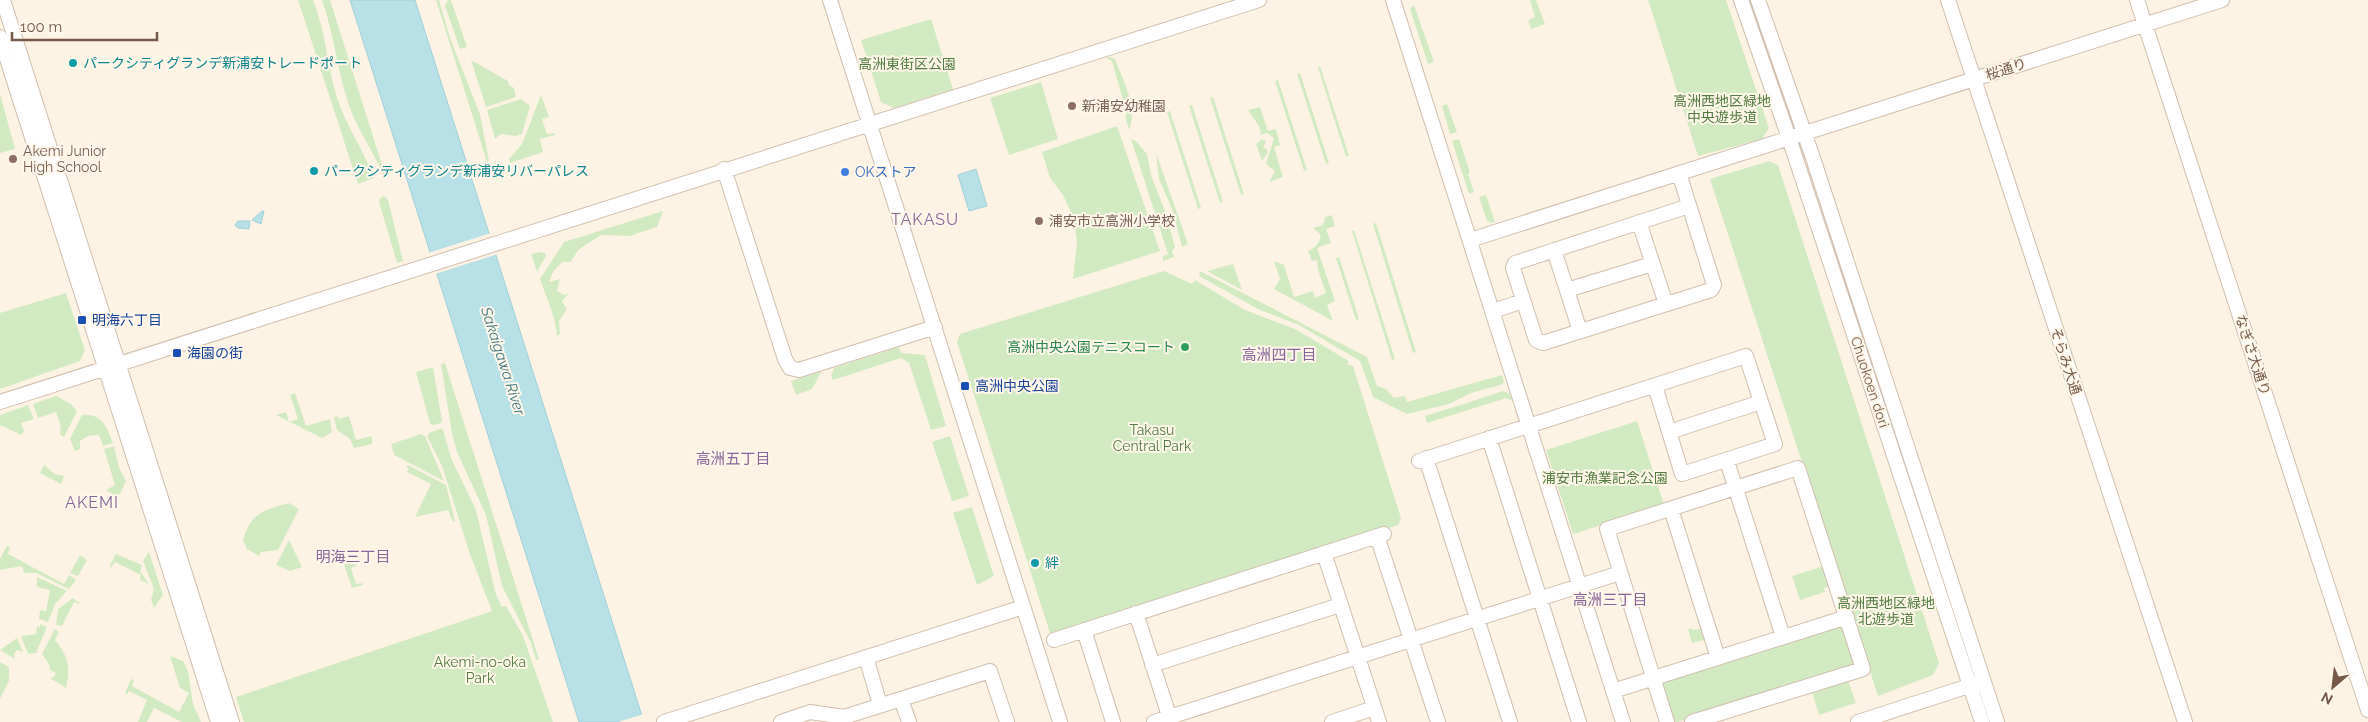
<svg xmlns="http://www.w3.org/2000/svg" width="2368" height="722" viewBox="0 0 2368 722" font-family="Raleway,'Noto Sans JP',sans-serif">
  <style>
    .green { fill: #d2eac2 }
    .water { fill: #b8e0e7; stroke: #9ed0d9 }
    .pier { fill: #fdf3e4 }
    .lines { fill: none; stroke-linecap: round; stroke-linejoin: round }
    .minor-casing { stroke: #d0bdad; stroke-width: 16 }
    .minor { stroke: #fff; stroke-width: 14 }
    .culture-dot { fill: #0f9aa8; stroke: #fff7ea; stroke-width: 2 }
    .education-dot { fill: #8d6e63; stroke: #fff7ea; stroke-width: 2 }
    .shop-dot { fill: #3f7fe0; stroke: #fff7ea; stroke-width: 2 }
    .transit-dot { fill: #1a4fb4; stroke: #fff7ea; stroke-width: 2 }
    .leisure-dot { fill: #2e9e5b; stroke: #fff7ea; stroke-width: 2 }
    .labels { text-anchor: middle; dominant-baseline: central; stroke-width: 4; stroke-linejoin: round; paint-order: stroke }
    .culture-label { font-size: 14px; fill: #0d838f; stroke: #fff7ea; text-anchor: start }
    .park-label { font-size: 14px; fill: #527c41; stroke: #fff7ea }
    .street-label { font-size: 14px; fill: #765949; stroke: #fff7ea }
    .education-label { font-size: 14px; fill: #785e54; stroke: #fff7ea; text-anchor: start }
    .shop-label { font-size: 14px; fill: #366cbe; stroke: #fff7ea; text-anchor: start }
    .transit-label { font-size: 14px; fill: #164399; stroke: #fff7ea; text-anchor: start }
    .leisure-label { font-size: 14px; fill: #27864d; stroke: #fff7ea; text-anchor: end }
    .neighbourhood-label { font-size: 15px; fill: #876499; stroke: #fff7ea }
    .water-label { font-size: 15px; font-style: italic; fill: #3f7783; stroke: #fff7ea }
    .quarter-label { font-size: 16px; letter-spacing: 1px; fill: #876499; stroke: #fff7ea }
  </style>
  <rect width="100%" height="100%" fill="#fdf3e4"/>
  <path class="green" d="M298,0H313C326,32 327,65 337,98C346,126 364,150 374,178L358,184Z
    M322,0H330L385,174L383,175C374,151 357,130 349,105C337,71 334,34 322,0Z
    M436,0H439L450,38L480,114L489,161L487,162Z
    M448,0H451L467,47L460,49L445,6Z
    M1530,0H1536L1545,24L1531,29L1528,20L1535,17Z
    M1648,0H1726L1769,128L1762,139L1698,156Z
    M1414,5L1434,62L1428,64L1410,9Z
    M931,19L953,89L894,108L881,102L861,40Z
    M1110,57L1115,59C1123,81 1138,106 1129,130L1125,116L1127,114L1112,61L1106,58Z
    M471,60L508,81L509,85L514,88L516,97L486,107Z
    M1320,66L1349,156L1346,157L1318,67Z
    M1300,73L1329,163L1326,164L1297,74Z
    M1278,80L1307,170L1304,171L1275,81Z
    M1041,82L1058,139L1009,155L990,98Z
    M0,94L15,149L0,153Z
    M541,95L549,117L542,119L547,134L554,133L555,135L540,139L543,152L510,163L509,159L522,144Z
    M1213,97L1244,194L1241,195L1210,98Z
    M521,99L530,106L522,134L516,136L501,134L495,139L487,110Z
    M1447,104L1457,132L1450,134L1442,106Z
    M1192,105L1223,202L1220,203L1189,106Z
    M1260,107L1268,131L1276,129L1280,145L1274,147L1283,177L1269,182L1275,171L1266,164L1274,138L1267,133L1261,135L1259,126L1248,110Z
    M1170,111L1201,208L1198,209L1167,112Z
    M1117,126L1160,251L1073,279L1077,242L1074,219L1063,195L1050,178L1042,152Z
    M1131,139L1136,141L1147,154L1151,175L1167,216L1175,248L1172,250L1174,257L1163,261V256L1168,254Z
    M1262,139L1266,141L1263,148H1266L1268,152L1262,161L1256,144Z
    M1459,139L1470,172L1468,174L1474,192L1469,194L1452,141Z
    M1156,153L1188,244L1182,247L1172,209L1159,179Z
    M1769,161L1778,165L1939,663L1933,675L1878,696L1710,179Z
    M1486,195L1495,222L1492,223L1487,221L1479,197Z
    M384,196L388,200L403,261L397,263L379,202L380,198Z
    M663,211L657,227L629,236L601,235L578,250L571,262H562L553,272L549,282L560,279L557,291L564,295L569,293L562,301L567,309L559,321L560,334L557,336C556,316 546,298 540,279L564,242Z
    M1332,215L1335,226L1326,229L1331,243L1317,248L1335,301L1327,305L1333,321L1274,289L1280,279L1274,261L1284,265L1294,297L1313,291L1315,298L1326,293L1318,270L1317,260L1312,261L1308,251C1315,248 1322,241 1320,234L1313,228L1323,225L1325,217Z
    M1376,223L1416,352L1413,353L1373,224Z
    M1354,230L1395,359L1392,360L1352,231Z
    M541,252L545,253L546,256L537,272L531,254Z
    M1339,257L1359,319L1356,320L1336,258Z
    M1233,264L1242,290L1207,271Z
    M1164,271L1192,284L1195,280L1245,310L1295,329L1349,361L1347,364L1353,366L1401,518L1398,525L1051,636L957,342L960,334Z
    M1200,271L1367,357L1377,386L1386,389L1394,398L1405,396L1407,402L1502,375L1504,382L1501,385L1471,393L1449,404L1407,414L1373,397L1360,361L1299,325L1258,309L1199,276Z
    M66,293L85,350L80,361L0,389V313Z
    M899,347L901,353L925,355L946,426L931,430L909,363L901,358L833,380L831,376L834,368Z
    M445,363L539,659L536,660L531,643L502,586L486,515L457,452L452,434L441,364Z
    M433,367L442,421L441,423L433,425L430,423L416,372Z
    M822,371L812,389L796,395L791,381Z
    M1503,391L1510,394L1512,401L1506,398L1427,423L1425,416C1451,408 1476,400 1503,391Z
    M295,393L306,426L330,419L332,432L322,438L276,415L286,412L289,422L298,419L290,395Z
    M56,396L71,404L77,411L64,437L60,434C62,426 59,421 56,412L38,418L33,404Z
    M28,405L34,419L21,423L24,431L21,435L0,425V415Z
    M82,415C101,413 107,426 113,443L103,446L99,435L88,436L80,441V449L75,451L70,439Z
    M337,416L339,419L349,416L356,440L372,436V444L354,448L350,439L337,430L334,417Z
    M1637,421L1664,505L1573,534L1546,450Z
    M440,429H443L451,458L476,510L496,595L502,607L506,606L523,636L553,722H244L236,697L492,611L471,557L442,466L427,436L429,433Z
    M421,434L425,436L444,481L394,455L391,444Z
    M950,436L969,496L952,501L932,442Z
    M114,446L119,467L126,481L120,494L116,496L106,490L115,485L104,449Z
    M44,465L55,474L64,476L61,484L40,473Z
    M408,465L446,485L455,521L453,522L448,510L415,517L431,484L407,472L409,469L406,467Z
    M289,503L299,509L278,550L261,552L259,556L247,549L243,540C251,512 264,510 289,503Z
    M972,507L994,576L977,585L953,513Z
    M289,540L302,567L290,571L276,565Z
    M7,546L10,547L8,554L64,584L69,575L76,580L69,589L36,573H24L22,566L0,570V559Z
    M149,552L163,595L154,608L151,600L154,589L143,561Z
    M116,554L142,565L140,571L149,584L140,580L141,575L115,562L111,568L110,565Z
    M80,555L87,560L78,576L70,573Z
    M356,561L357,565L351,568L356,584L362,583L363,585L352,588L344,564Z
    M1824,566L1831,586L1824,588L1825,592L1800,600L1792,576Z
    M37,577L67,591L55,604L48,622L39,619L40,610L46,611L50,590L37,587Z
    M73,598L81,604L74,602L62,626L56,625L58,609Z
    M1840,623L1845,625L1855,666L1678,722L1672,721L1661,681Z
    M40,624L47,627L36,653L28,654L21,636L36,634L37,626L40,627Z
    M1692,628V630L1704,628L1708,639L1692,643L1688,629Z
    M55,629L59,632L55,640C68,656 71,667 66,688L50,678L54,677L56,673L50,670L49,664L42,654Z
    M17,638L23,652L17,650L14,654L15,659L0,650Z
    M170,656L183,661L188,671L193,704L201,722H182L154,708L147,722H138L147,700L129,691L127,694L125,693L131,679L134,680L132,686L179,712L189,693L180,688Z
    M0,662L9,667V681L0,699Z
    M1847,678L1856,703L1819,715L1811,689Z"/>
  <path class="water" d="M350,0H415L644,722H579Z
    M976,169L987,206L969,211L958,175Z
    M262,211H264L261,224L252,220Z
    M238,221H250L249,229L238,228L235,225Z"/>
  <path class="pier" d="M491,233L498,254L435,274L428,253Z
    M644,714L647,722H618Z"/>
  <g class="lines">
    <defs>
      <path id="minor" d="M3,0L232,722
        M830,0L1060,722
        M1393,0L1623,722
        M1741,0L1789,138L1982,722
        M1758,0L1812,155L1997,722
        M1948,0L2185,722
        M2137,0L2368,710
        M0,37L218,722
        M724,169L785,359L790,368L799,370L935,327
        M1679,173L1714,285L1711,290L1543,343L1536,340L1513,268L1515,263L1689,206
        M1639,222L1666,304
        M1470,240L2222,0
        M1554,250L1580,331
        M1567,290L1652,264
        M1493,311L1523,301
        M0,402L1259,0
        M1669,432L1761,402
        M1489,438L1579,722
        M1426,458L1510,722
        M1419,461L1746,356L1775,444L1682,474L1655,386
        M1727,461L1783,637
        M1671,509L1718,658
        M1377,536L1438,722
        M1324,553L1379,722
        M1136,613L1171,722
        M1084,630L1113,722
        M1054,640L1384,534
        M866,657L880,705
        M1152,665L1340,605
        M1613,691L1847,617
        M901,699L909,722
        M664,722L1023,607
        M781,722L810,712L844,717L990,671L1007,722
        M1154,722L1620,573
        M1332,722L1374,708
        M1667,722L1607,529L1798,468L1863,669L1692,722
        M1858,722L1978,683"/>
    </defs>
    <use href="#minor" class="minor-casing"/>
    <use href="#minor" class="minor"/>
  </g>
  <g class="culture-dot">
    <circle cx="73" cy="63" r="5"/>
    <circle cx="314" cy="171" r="5"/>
    <circle cx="1035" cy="563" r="5"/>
  </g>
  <g class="education-dot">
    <circle cx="1072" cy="106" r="5"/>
    <circle cx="13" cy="159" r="5"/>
    <circle cx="1039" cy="221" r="5"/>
  </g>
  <circle class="shop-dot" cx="845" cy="172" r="5"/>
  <g class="transit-dot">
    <rect x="77" y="315" width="10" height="10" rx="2.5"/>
    <rect x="172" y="348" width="10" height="10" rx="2.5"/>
    <rect x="960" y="381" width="10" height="10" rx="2.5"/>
  </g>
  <circle class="leisure-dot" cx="1185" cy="347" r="5"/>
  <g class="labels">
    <g class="culture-label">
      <text x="83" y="63">パークシティグランデ新浦安トレードポート</text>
      <text x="324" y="171">パークシティグランデ新浦安リバーパレス</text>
      <text x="1045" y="563">絆</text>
    </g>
    <g class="park-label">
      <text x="907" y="64">高洲東街区公園</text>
      <text x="1722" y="101">高洲西地区緑地<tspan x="1722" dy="16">中央遊歩道</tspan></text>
      <text x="1152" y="430">Takasu<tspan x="1152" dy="16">Central Park</tspan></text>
      <text x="1605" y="478">浦安市漁業記念公園</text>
      <text x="1886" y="603">高洲西地区緑地<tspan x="1886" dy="16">北遊歩道</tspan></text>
      <text x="480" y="662">Akemi-no-oka<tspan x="480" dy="16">Park</tspan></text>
    </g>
    <g class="street-label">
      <text transform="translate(2006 69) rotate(-18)">桜通り</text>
      <text transform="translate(2253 355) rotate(72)">なぎさ大通り</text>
      <text transform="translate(2066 361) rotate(72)">そらみ大通</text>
      <text transform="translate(1870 382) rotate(72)">Chuokoen dori</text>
    </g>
    <g class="education-label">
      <text x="1082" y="106">新浦安幼稚園</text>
      <text x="23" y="151">Akemi Junior<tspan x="23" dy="16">High School</tspan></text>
      <text x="1049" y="221">浦安市立高洲小学校</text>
    </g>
    <g class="shop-label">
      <text x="855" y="172">OKストア</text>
    </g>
    <g class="transit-label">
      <text x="92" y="320">明海六丁目</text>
      <text x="187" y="353">海園の街</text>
      <text x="975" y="386">高洲中央公園</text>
    </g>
    <g class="leisure-label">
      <text x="1175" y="347">高洲中央公園テニスコート</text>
    </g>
    <g class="neighbourhood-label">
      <text x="1279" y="355">高洲四丁目</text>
      <text x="733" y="459">高洲五丁目</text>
      <text x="353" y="557">明海三丁目</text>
      <text x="1610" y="600">高洲三丁目</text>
    </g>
    <g class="water-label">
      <text transform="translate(503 361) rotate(72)">Sakaigawa River</text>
    </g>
    <g class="quarter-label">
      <text x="925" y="219">TAKASU</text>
      <text x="92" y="502">AKEMI</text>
    </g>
  </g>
  <g transform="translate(2333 687) rotate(208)" stroke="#fff7ea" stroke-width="4" paint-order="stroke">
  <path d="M0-4L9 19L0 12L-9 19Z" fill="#765949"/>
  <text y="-8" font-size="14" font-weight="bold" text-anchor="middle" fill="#765949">N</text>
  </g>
  <path d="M12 32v8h145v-8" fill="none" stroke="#765949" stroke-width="2.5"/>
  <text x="20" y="32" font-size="15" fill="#765949" stroke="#fff7ea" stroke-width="4" paint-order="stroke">100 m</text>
</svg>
